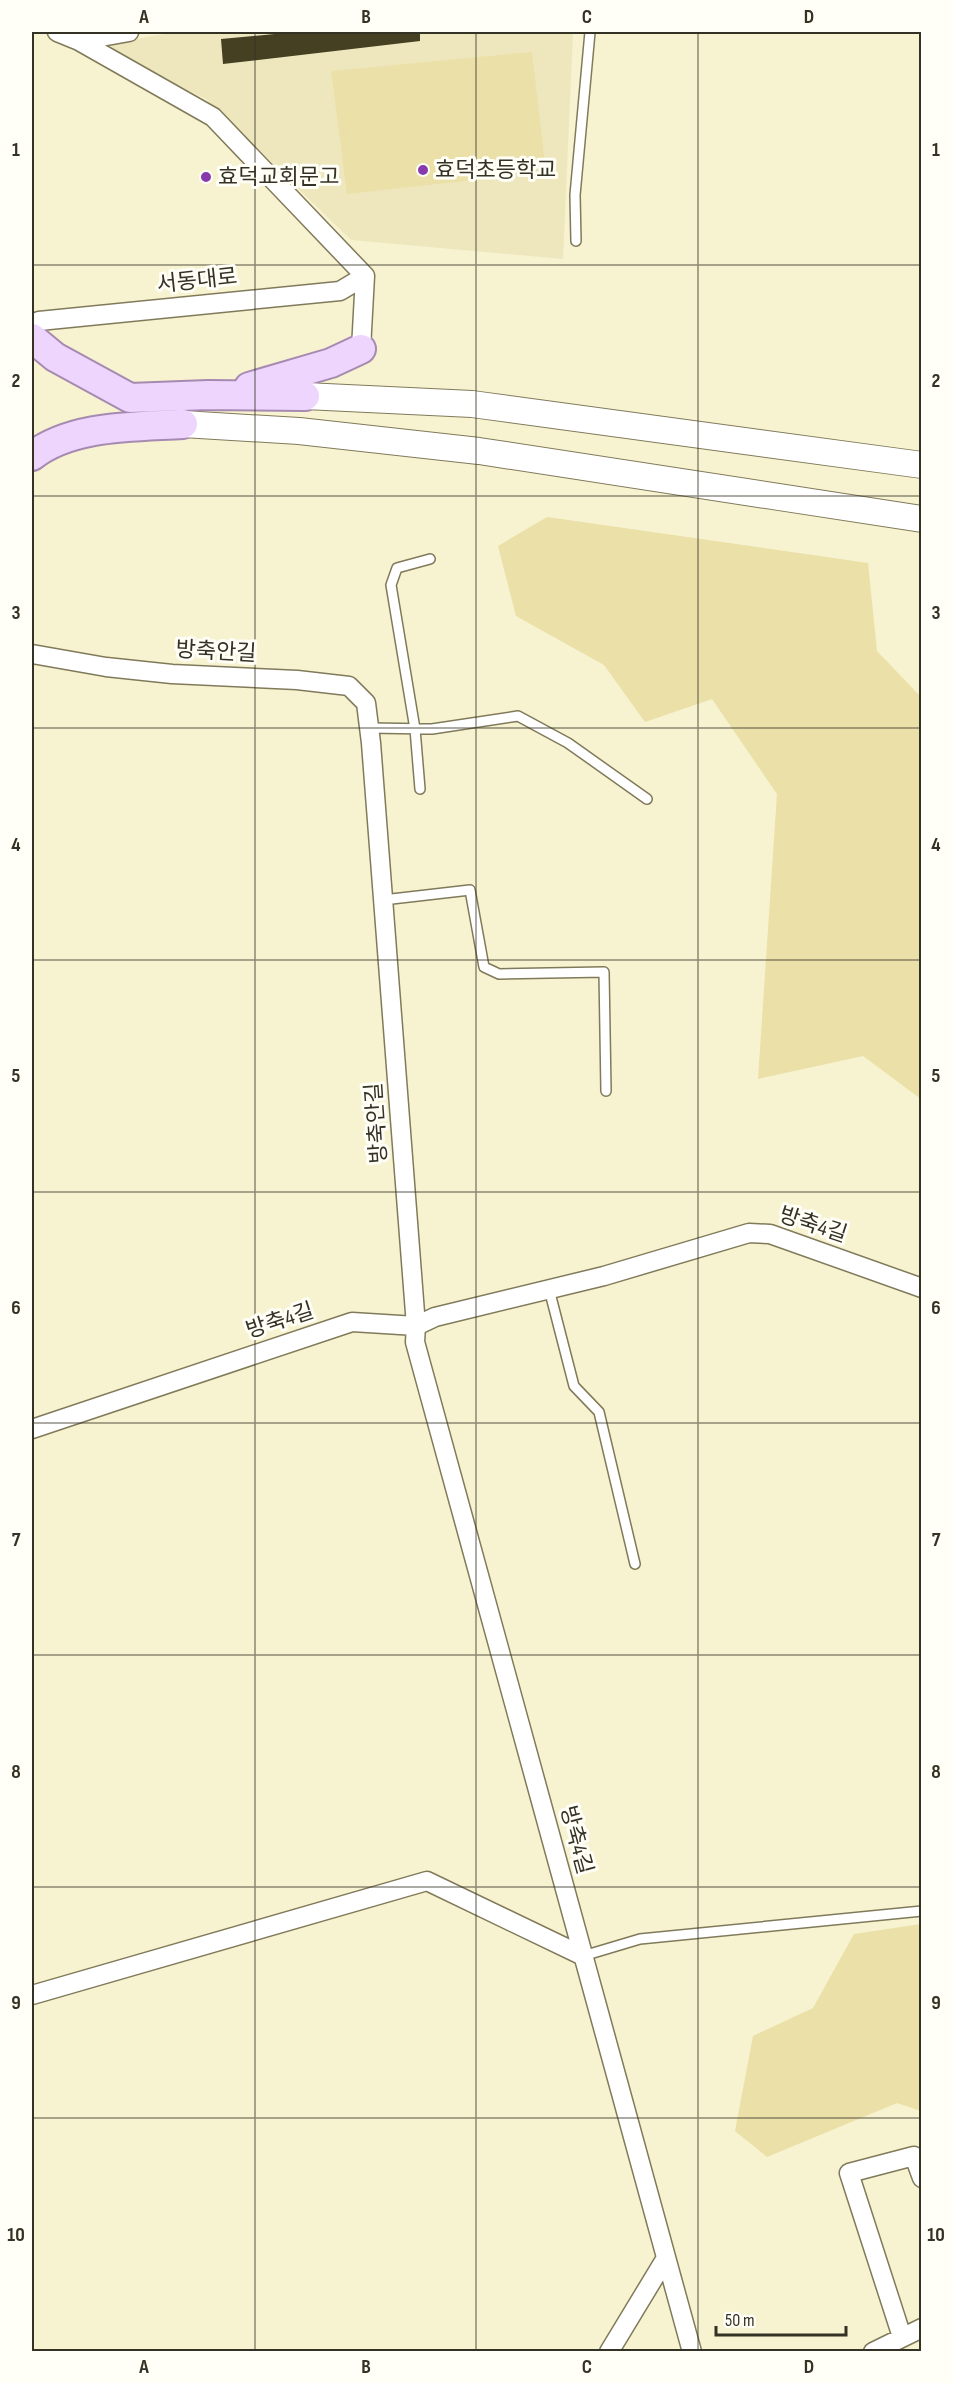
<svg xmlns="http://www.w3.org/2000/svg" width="953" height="2383" viewBox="0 0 953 2383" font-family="'Sofia Sans Condensed','Noto Sans KR',sans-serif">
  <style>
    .built { fill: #eee7bd }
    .green { fill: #eae0a8 }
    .building { fill: #454022 }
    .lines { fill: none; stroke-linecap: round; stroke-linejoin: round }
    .lane-casing { stroke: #807a5b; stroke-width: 12 }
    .street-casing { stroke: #807a5b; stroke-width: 21 }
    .secondary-casing { stroke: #807a5b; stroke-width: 28 }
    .primary-casing { stroke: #a68ab1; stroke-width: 32 }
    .lane { stroke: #fff; stroke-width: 9 }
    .street { stroke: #fff; stroke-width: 18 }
    .secondary { stroke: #fff; stroke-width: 26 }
    .primary { stroke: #eed5fe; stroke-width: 28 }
    .grid { fill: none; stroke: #343224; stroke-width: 1.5; stroke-opacity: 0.55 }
    .poi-dot { fill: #863aac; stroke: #fffef7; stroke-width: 2 }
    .labels { text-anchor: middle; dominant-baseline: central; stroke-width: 6; stroke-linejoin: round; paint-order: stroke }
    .poi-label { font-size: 22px; fill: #343224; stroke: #fffef7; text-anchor: start }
    .street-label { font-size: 22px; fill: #343224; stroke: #fffef7 }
    .neatline { fill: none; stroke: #343224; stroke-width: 2 }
    .grid-label { font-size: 20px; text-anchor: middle; font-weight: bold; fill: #343224 }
  </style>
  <rect width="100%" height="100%" fill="#f7f2cf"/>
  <path class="built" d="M177,32H573L563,259L351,240L206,99L113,54L112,43Z"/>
  <path class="green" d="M532,52L546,172L347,194L331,71Z
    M547,517L868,563L877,651L921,697V1099L863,1056L758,1079L777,794L712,699L645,722L604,665L516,616L498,546Z
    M921,1924V2111L897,2103L767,2157L735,2131L753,2036L813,2008L854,1934Z"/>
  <path class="building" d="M295,32H420V41L223,64L221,39Z"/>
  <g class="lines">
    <defs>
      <path id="lane" d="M576,241L575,195L590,32
        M369,728L432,729L518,716L568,743L647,799
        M420,789L415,729L391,585L397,568L430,559
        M383,900L470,890L484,967L499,974L604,972L606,1091
        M549,1289L574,1386L599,1412L635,1564
        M583,1956L640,1939L922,1911"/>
      <path id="street" d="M57,32L79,41L129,32
        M79,41L213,117L365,276
        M32,324L39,321L340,291L365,276
        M361,349L365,276
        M32,654L106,667L172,674L297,680L349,686L366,703L371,743L416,1326L415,1342L692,2352
        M32,1429L352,1322L416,1326L435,1317L604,1276L749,1233L770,1234L922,1288
        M32,1995L427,1881L583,1956
        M902,2337L849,2173L914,2156L922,2178
        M609,2352L666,2258
        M873,2352L922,2328"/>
      <path id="secondary" d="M305,396L472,404L922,465
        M183,424L299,431L479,451L922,519"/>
      <path id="primary" d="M32,338L55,357L130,398L208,395L305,396
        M249,387L331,363L361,349
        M32,456C72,425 133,427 183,424"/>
    </defs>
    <use href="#lane" class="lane-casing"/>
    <use href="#street" class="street-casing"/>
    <use href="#secondary" class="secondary-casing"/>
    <use href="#primary" class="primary-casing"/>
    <use href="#lane" class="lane"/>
    <use href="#street" class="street"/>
    <use href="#secondary" class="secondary"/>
    <use href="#primary" class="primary"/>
  </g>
  <path class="grid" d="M255,32V2352M476,32V2352M698,32V2352M32,265H922M32,496H922M32,728H922M32,960H922M32,1192H922M32,1423H922M32,1655H922M32,1887H922M32,2118H922"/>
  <g class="poi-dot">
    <circle cx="423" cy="170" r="6"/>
    <circle cx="206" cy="177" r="6"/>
  </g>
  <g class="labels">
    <g class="poi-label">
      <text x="435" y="170">효덕초등학교</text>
      <text x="218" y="177">효덕교회문고</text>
    </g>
    <g class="street-label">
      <text transform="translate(197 281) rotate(-6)">서동대로</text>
      <text transform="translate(216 652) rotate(3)">방축안길</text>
      <text transform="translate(377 1123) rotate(-94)">방축안길</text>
      <text transform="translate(813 1225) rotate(18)">방축4길</text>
      <text transform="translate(280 1321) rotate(-18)">방축4길</text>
      <text transform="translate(576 1840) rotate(75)">방축4길</text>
    </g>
  </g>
  <rect width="953" height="2383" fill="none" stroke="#fffef7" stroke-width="66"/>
  <path d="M716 2326v9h130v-9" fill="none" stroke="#343224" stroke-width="3"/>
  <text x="725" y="2326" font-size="18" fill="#343224" stroke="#fffef7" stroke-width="4.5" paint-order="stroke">50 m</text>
  <rect x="33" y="33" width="887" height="2317" class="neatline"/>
  <g class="grid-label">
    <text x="144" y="23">A</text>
    <text x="366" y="23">B</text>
    <text x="587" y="23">C</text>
    <text x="809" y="23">D</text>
    <text x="16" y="156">1</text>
    <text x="936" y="156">1</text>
    <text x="16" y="387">2</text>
    <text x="936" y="387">2</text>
    <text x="16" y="619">3</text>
    <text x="936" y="619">3</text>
    <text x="16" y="851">4</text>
    <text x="936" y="851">4</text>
    <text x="16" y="1082">5</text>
    <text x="936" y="1082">5</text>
    <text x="16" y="1314">6</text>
    <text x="936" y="1314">6</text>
    <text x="16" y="1546">7</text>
    <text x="936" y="1546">7</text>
    <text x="16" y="1778">8</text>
    <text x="936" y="1778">8</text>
    <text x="16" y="2009">9</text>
    <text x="936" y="2009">9</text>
    <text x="16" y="2241">10</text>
    <text x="936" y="2241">10</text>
    <text x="144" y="2373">A</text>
    <text x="366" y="2373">B</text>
    <text x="587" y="2373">C</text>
    <text x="809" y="2373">D</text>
  </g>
</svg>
